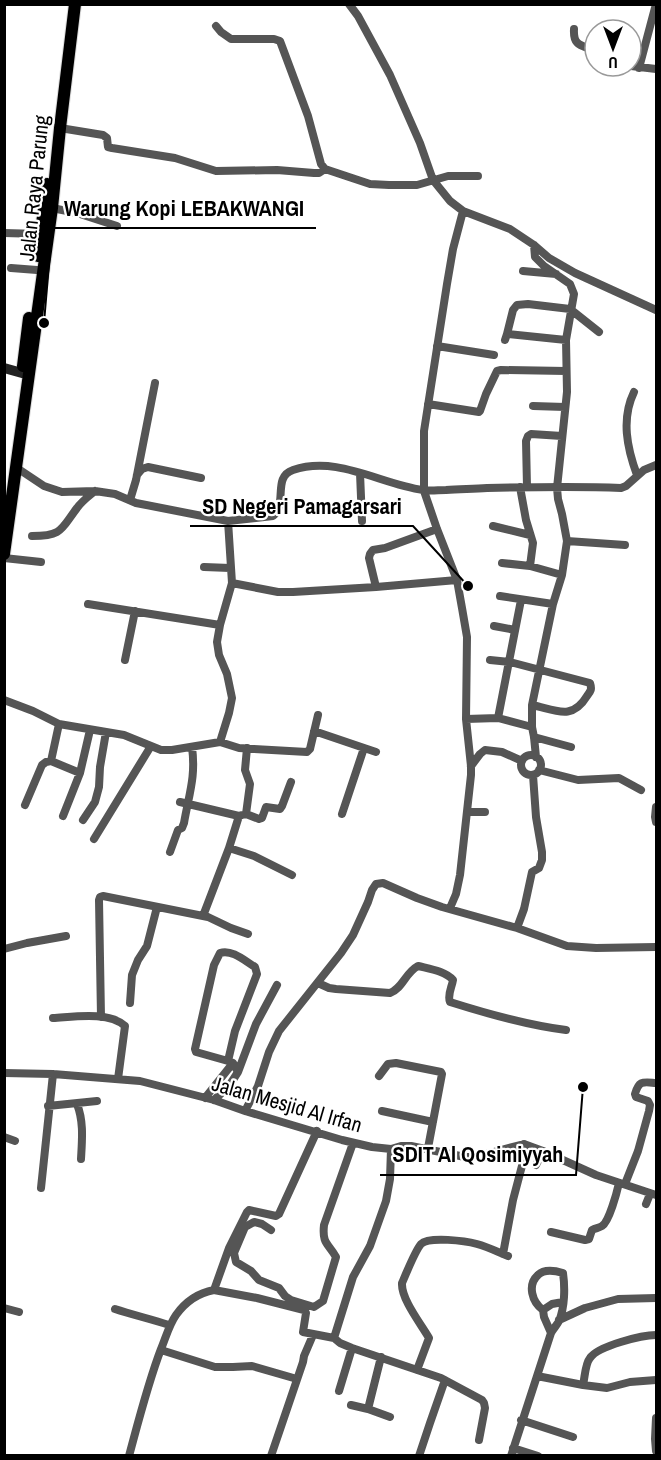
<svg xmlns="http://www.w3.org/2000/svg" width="661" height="1460" viewBox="0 0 661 1460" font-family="'Archivo Narrow',sans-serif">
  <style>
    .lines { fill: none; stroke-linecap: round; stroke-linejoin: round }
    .trunk-casing { stroke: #dbdbdb; stroke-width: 14 }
    .minor { stroke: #555; stroke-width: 8 }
    .secondary { stroke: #222; stroke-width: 10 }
    .trunk { stroke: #000; stroke-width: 12 }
    .labels { text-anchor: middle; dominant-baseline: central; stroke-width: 4.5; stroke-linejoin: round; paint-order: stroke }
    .street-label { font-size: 21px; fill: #000; stroke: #fff }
    .leader { fill: none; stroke: #000; stroke-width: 2 }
    .callout-dot { fill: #000; stroke: #fff; stroke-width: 2 }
    .callout-label { font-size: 22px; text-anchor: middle; font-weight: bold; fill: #000; stroke: #fff; stroke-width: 4.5; stroke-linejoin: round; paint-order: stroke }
  </style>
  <rect width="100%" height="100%" fill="#fff"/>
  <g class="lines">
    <defs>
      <path id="trunk" d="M38,256L47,184
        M23,366L29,318
        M4,554L52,208L60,128L75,4"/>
    </defs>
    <use href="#trunk" class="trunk-casing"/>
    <path class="minor" d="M349,4L358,16L390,75L420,143L433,180L450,201L463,211L510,229L534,245L549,258L575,273L656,310
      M216,26L221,32L231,39H274L280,41L308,116L321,164L325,169L370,184L389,185H417L448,176H478
      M574,29C573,46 581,45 595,51
      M631,66L656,69
      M639,68L656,4
      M60,128L103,135L107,138L108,147L112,148L175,158L216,171L277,170L314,173H319L325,169
      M52,208L77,213L117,226
      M4,233L40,234
      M534,245L535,257L544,266L570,284L574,294L566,340L567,392L557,488L558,499L562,514L567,541L562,575L553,604L532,705V727L534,737L536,757
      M11,268L37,270
      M523,271L556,274
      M507,334L513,310L517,305L528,304L570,309L599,332
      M505,340L507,334L566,340
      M437,346L494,355
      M634,392C621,419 627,448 637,475
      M428,404L479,412L480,411L486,394L497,371L501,370L566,371
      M533,406L565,407
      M17,468L44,486L62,492L95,491L115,494L136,503L228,521L273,516C288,504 272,477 293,470C337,455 380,484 423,490C430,491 438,490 446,490C460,489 473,489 487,488C531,487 576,486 621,488L626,486L644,470L656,465
      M360,473L362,521
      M137,475L142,469L148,467L201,478
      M520,487L526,520L533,543L530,566
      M527,487L526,441L528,436L531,434L562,436
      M130,500L136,480L155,383
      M493,526L530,535
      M32,536C63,536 61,529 77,508C82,501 89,496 95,491
      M567,541L625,545
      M4,558L41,562
      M502,563L530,566L562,575
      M204,567L230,568
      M232,583L278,592H293L376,587L457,580
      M376,587L369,558L370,554L373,550L385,548L437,529
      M500,596L553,604
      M88,604L220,625
      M494,626L515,630
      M125,660L135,611
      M490,660L510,662L590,683C592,689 591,691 587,696C572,721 556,710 532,705
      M4,700L33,711L59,724L124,735L161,750H172L220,742L229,713L232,698L227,674L219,655L217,642L220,625L232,583L228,521
      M498,718L521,600
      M466,719L498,718L532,727
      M314,731L376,752
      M534,737L571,747
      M220,742L239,748L307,752L310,749L318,715
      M247,748L245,770L250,784L246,814L259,819L262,818L266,807L280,809L282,806L291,782
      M521 765a10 10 0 1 1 20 0a10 10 0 1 1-20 0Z
      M51,761L59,724
      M471,766L480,754L485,750L502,752L522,761
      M539,770L578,780L619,778L641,790
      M180,802L239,816L242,815
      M25,805L42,765L46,762L51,761L80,773
      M656,807L655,817L656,822
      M467,812H485
      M342,814L364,748
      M63,816L80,773L90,730
      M83,820L95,802L99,787L100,767L106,732
      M94,839L151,746
      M229,848L254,856L292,875
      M170,852L178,830L182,828L184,823C189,794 196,777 192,747
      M450,908L456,894L460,875L471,775V766L466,719L467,637L462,608L457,580L437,529L424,491V431L447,284L453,249L463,211
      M203,916L229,848L239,816
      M517,928L524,909L532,872L539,868L542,860V852L536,817L533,775
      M4,949L27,943L66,936
      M318,983L329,988L336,989L390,993C403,988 405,973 418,966C430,969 445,971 453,980C452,987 447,995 450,1002C488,1014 526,1025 566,1030
      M130,1003L132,975L138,960L147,946L157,907
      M101,1017L99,900L100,897L103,896L208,917L231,928L248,934
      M53,1018C73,1017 109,1011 125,1026L118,1079
      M238,1072L256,1024L277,985
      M4,1073L53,1074L140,1081L214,1100L245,1111L342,1140L372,1147L391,1149L401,1146H411L465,1157H475L524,1144L543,1151L596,1175L656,1195
      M379,1076L388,1064L396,1063L441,1072L442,1074L428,1148
      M205,1098L233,1063
      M214,1100L229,1086L238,1072L233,1063L228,1061L235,1031L257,974L255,967C245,961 232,949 220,953L214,965L195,1049L196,1052L228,1061
      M77,1104C84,1122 82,1140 81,1159
      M48,1106L97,1101
      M245,1111L258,1086L269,1052L279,1031L341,953L353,935L368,902L372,890L376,884L383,883L417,898L442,907L517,928L567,946L596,948L656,947
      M382,1111L433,1122
      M4,1137L15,1141
      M536,1165L543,1151
      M625,1184L638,1151L649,1111L650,1105L648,1101L636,1097L635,1094C639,1080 643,1082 656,1083
      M41,1188L53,1074
      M646,1204L650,1194
      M271,1230L262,1224L254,1222L245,1227L234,1253L236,1262L251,1271L259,1280L279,1288L285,1296L291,1300L314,1307L323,1301L336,1257C328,1243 322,1244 324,1225L353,1143
      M551,1232L585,1240L589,1239L592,1230C596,1228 599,1228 602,1226C609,1222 617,1192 619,1183
      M503,1254L513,1200L523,1162L524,1144
      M214,1290L257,1298L304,1310L306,1313L303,1332L334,1338L353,1277L370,1246L386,1201L390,1179L391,1149
      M4,1308L19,1312
      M115,1309C133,1315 151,1319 169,1325
      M559,1320L585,1308L618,1299L656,1298
      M551,1333L544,1317L543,1310L552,1304L563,1302
      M334,1338L340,1343L352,1348L441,1378L482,1400L484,1403L485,1408L479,1440
      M161,1350L215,1367H233L252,1366L297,1379
      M381,1357L368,1409L390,1417
      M417,1370L429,1338C421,1324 401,1299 402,1283C406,1274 415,1251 421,1244C429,1236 466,1241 477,1244C488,1247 498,1252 508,1256
      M537,1376L583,1385L607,1388L630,1382L656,1380
      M583,1385C585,1377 585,1364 590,1358C598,1346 642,1335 656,1335
      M339,1391L352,1348
      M351,1405L368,1409
      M656,1418L655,1439L656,1451
      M521,1420L573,1437
      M513,1448L538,1456
      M129,1456C139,1419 148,1383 161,1349C166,1337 169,1325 176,1315C186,1301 198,1293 214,1290L229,1248L247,1212L249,1210L276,1216L279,1214L317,1131
      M271,1456L303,1362L304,1356L313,1335
      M419,1456L430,1423L445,1380
      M511,1456L551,1333C553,1329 557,1325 559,1321C565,1307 565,1287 563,1273C556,1271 544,1269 538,1275C527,1285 532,1302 543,1310"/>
    <path class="secondary" d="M4,368L22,373"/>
    <use href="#trunk" class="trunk"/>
  </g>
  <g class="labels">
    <g class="street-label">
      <text transform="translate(34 188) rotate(-84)">Jalan Raya Parung</text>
      <text transform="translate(287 1104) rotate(16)">Jalan Mesjid Al Irfan</text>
    </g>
  </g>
  <path class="leader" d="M44 323L52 228H316M468 586L413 526H190M583 1087L576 1175H380"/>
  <g class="callout-dot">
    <circle cx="44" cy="323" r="6"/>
    <circle cx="468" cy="586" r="6"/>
    <circle cx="583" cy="1087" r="6"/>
  </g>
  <g class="callout-label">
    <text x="184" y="216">Warung Kopi LEBAKWANGI</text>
    <text x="302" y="514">SD Negeri Pamagarsari</text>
    <text x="478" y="1162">SDIT Al Qosimiyyah</text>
  </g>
  <rect width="661" height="1460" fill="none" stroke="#000000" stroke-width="12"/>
  <g transform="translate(613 48) rotate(180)"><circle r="28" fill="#ffffff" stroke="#999999" stroke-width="1.5"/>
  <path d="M0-4.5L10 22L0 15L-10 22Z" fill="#000000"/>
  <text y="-9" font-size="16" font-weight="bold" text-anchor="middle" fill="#000000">U</text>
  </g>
</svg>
